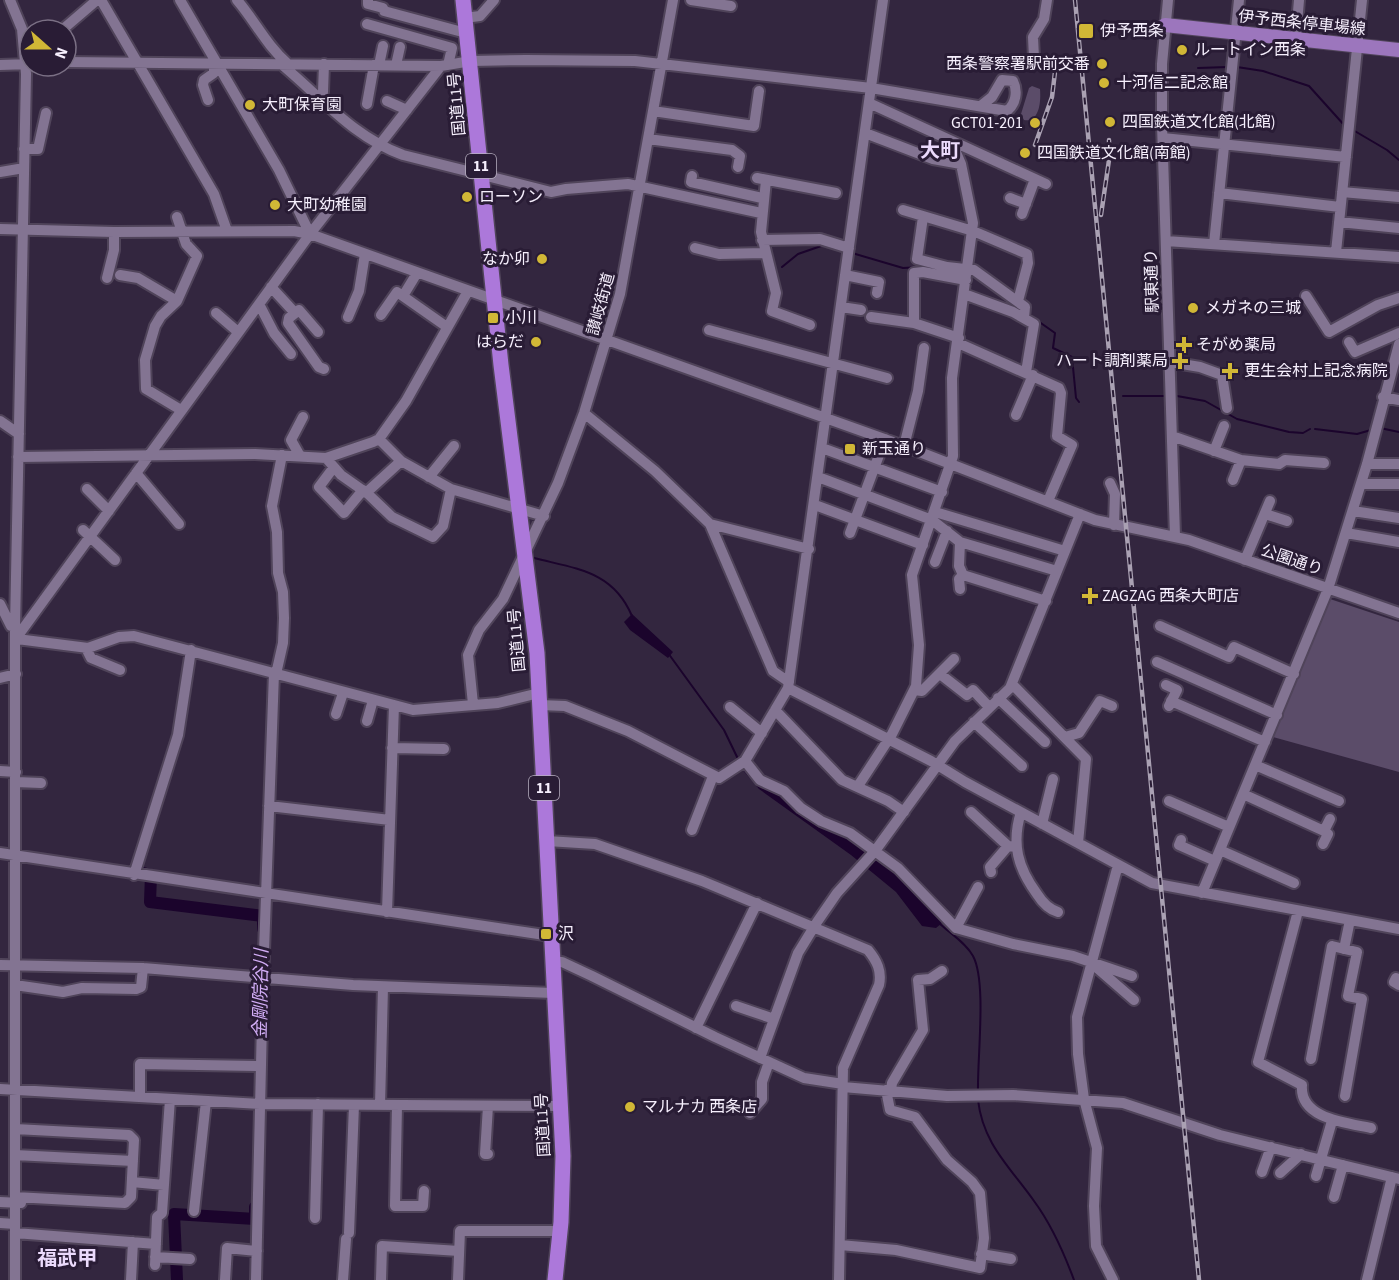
<svg xmlns="http://www.w3.org/2000/svg" width="1399" height="1280" viewBox="0 0 1399 1280" font-family="'Source Sans 3','Noto Sans JP',sans-serif">
  <style>
    .green { fill: #5b4c69 }
    .water { fill: #1b042c }
    .lines { fill: none; stroke-linecap: round; stroke-linejoin: round }
    .stream { stroke: #1b042c; stroke-width: 2 }
    .river { stroke: #1b042c; stroke-width: 12 }
    .minor-casing { stroke: #50445a; stroke-width: 14 }
    .major-casing { stroke: #50445a; stroke-width: 16 }
    .highway-casing { stroke: #50445a; stroke-width: 18 }
    .minor { stroke: #837492; stroke-width: 10 }
    .major { stroke: #9c76bd; stroke-width: 14 }
    .highway { stroke: #ac78da; stroke-width: 15 }
    .rail-casing { stroke: #aaa1b3; stroke-width: 4.5 }
    .rail { stroke: #291c35; stroke-width: 2; stroke-dasharray: 7; stroke-linecap: butt }
    .poi-dot { fill: #d1b736; stroke: #291c35; stroke-width: 2 }
    .labels { text-anchor: middle; dominant-baseline: central; stroke-width: 6; stroke-linejoin: round; paint-order: stroke }
    .shield { fill: #291c35; stroke: #b8b0c1; stroke-width: 1.5 }
    .shield-label { font-size: 15px; font-weight: bold; fill: #f6effd }
    .street-label { font-size: 16px; fill: #f6effd; stroke: #291c35 }
    .poi-label { font-size: 16px; fill: #f6effd; stroke: #291c35; text-anchor: start }
    .water-label { font-size: 18px; font-style: italic; fill: #d2adf6; stroke: #291c35 }
    .quarter-label { font-size: 20px; font-weight: bold; fill: #ebdafc; stroke: #291c35 }
  </style>
  <rect width="100%" height="100%" fill="#33263f"/>
  <path class="green" d="M1032,86L1040,89C1041,100 1040,123 1024,120L1021,114L1029,88Z
    M1330,599L1399,622V772L1273,737Z"/>
  <path class="water" d="M632,614L673,652L668,658L630,630L624,622Z
    M741,768H744L896,870L950,928L942,923L936,928L922,926L896,892L851,855L759,789Z"/>
  <g class="lines">
    <path class="stream" d="M1237,67L1263,71L1309,86L1345,126
      M1198,68L1228,67
      M1353,130L1387,150L1399,160
      M852,253L903,268L922,267
      M782,267L798,254L824,245
      M1028,314L1055,333L1053,348L1072,357L1076,398L1079,402
      M1123,396H1164
      M1177,396L1205,401L1237,419L1289,432L1303,433L1310,429
      M1380,428L1399,432
      M1315,429L1357,434L1371,430
      M534,558C577,569 613,571 632,616
      M668,653L724,730L739,761
      M940,924C951,934 966,943 973,956C987,982 977,1059 978,1092
      M978,1100C983,1144 1010,1167 1034,1201C1051,1224 1064,1253 1074,1280"/>
    <path class="river" d="M143,873L151,875L150,902L263,916V929
      M177,1280L174,1214L255,1219V1207"/>
    <defs>
      <path id="minor" d="M10,0L22,29L26,74L15,627V1280
        M101,0L214,194L227,231
        M180,0L279,170L310,234
        M237,0C255,21 267,46 288,64
        M368,0V4L383,8L384,11L466,33
        M691,0L731,6
        M1168,0L1162,64V124L1175,536
        M464,18L480,16L494,0
        M367,24L452,48L448,65
        M62,30L97,0
        M1295,47L1299,0
        M1034,58L1033,37L1044,19L1047,0
        M66,62L441,66L471,61L526,60L635,61L871,88L1007,111C1016,104 1018,91 1013,81L1002,80L992,97L982,105
        M281,64C321,97 353,137 403,155L551,192L566,189L628,184L761,213
        M0,65L30,64
        M379,65L383,46
        M396,65L400,47
        M323,92L324,64
        M208,100L203,85L204,80L214,73V64
        M387,101L407,110
        M869,103L1046,184
        M367,104L374,65
        M653,111L754,126L759,91
        M865,133L933,159L961,164
        M1163,138L1346,157
        M648,139L732,150L740,156L738,167
        M24,149H38L46,113
        M0,172L24,168
        M692,176L691,182L762,198
        M757,178L836,193
        M766,180L761,232L776,293L772,311L810,325
        M1342,192L1399,197
        M1219,193L1340,207
        M1010,198L1026,204
        M903,210L973,231L1027,254L1028,263L1018,301
        M1022,214L1035,179
        M177,217L186,244L197,256L177,301L161,316L155,326L145,360L146,389L181,410
        M923,217L917,259L947,267L974,270L1025,307L1024,318
        M1339,222L1399,228
        M0,229L114,232L294,231L310,234L904,446L1095,520L1189,540L1399,613
        M762,240L820,239L849,248
        M1166,241L1399,257
        M1214,244L1239,0
        M695,248L719,254L766,253
        M1336,252L1362,0
        M120,275L138,278L177,301
        M845,275L879,282L877,293
        M107,278L114,250V232
        M271,287L295,313
        M964,294L1013,312L1034,324L1026,372
        M403,296L417,273
        M1306,296L1329,332L1378,305L1399,298
        M259,304L274,333L291,354
        M841,307L861,310
        M216,313L238,332
        M381,315L397,292L447,327
        M348,317L359,291L365,254
        M871,317L914,323
        M709,330L887,378
        M318,332L299,310L289,318L288,323L319,367L324,369
        M959,338L914,323V273L923,272L966,280
        M1349,342L1355,352L1399,333
        M958,343L1059,388L1061,393L1057,436L1072,445L1048,501
        M1170,362L1200,367L1222,375L1227,408
        M1383,397L1399,400
        M584,413L655,471L710,524L773,671L789,682
        M1016,415L1033,375
        M0,421L19,434
        M1172,436L1241,460L1279,464L1285,460L1324,463
        M379,439L401,461L451,489L544,516
        M904,446L918,391L924,348
        M822,448L942,492
        M1214,451L1224,426
        M300,456L291,440L303,417
        M18,457L255,454L326,458L373,442L379,439L406,401L468,291
        M326,458L341,475L368,494L392,517L433,537L443,526L451,489
        M1367,464H1399
        M334,467L319,487L344,513L363,490
        M136,473L179,524
        M429,477L454,446
        M818,477L932,520L960,542L1057,571
        M1233,480L1241,460
        M1110,483L1115,494L1114,525
        M1361,484H1399
        M87,489L109,511
        M367,492L401,461
        M815,505L923,545
        M1353,511L1399,518
        M935,512L1065,551
        M1265,514L1287,521
        M710,524L809,549
        M83,530L115,560
        M850,533L885,439
        M1346,533L1399,542
        M1245,560L1270,501
        M935,562L947,531
        M963,575L1046,601
        M960,589L959,579L963,575L959,566L960,542
        M0,604L11,626L15,627
        M1160,626L1229,657L1234,647L1294,674
        M17,637L310,234L441,66
        M17,639L88,648L119,637L134,636L413,710L498,703L539,693
        M86,648L91,658L120,670
        M1157,662L1277,715
        M276,674L283,643L284,618L283,592L278,573L277,532L272,506L282,455
        M940,674L967,695L973,690L989,707
        M0,678L16,674
        M1012,684L1086,759L1078,843
        M1166,685L1177,690L1169,706
        M788,688L931,761L965,782L1152,883L1399,929
        M914,690L922,691L954,659
        M998,698L1045,742
        M1171,701L1265,742
        M473,704L468,655L479,630L503,599L558,483L584,413L620,294L673,0
        M540,705L565,706L628,731L719,778L745,761L788,688L883,0
        M730,707L762,733
        M775,710L842,780L888,801L904,812
        M336,714L343,693
        M367,721L373,700
        M974,722L1022,766
        M1065,737L1079,733L1100,701L1112,706
        M392,748L444,749
        M745,761L760,780L784,791L801,808L821,821L850,833L898,868L956,928L1013,944L1073,956L1132,976
        M1255,765L1339,801
        M0,771L16,772
        M16,782L41,783
        M858,786L892,734L916,686L919,645L912,575L953,456L952,378L973,223L961,164L952,143
        M1243,794L1324,831L1328,834L1323,844
        M1169,801L1229,827
        M269,806L390,820
        M971,812L1008,846L1016,847
        M1021,812C1011,844 1018,868 1037,894C1042,902 1048,909 1058,912
        M1042,824L1053,779
        M692,830L713,776
        M1324,831L1330,819
        M1181,840L1179,845L1215,861
        M547,841L595,844L702,881L868,950C877,961 882,971 879,985L843,1068L839,1280
        M1220,850L1294,883
        M0,853L551,936
        M991,872L990,867L1008,846
        M134,875L178,735L191,650
        M1202,893L1328,589L1367,464L1399,344
        M1298,911L1258,1062L1302,1085C1299,1119 1347,1123 1371,1128
        M387,912L394,705
        M956,928L978,887
        M1344,949L1350,920
        M552,962H562L592,976L715,1037L804,1078L843,1084
        M0,965L143,968L353,985L553,993
        M1096,967L1134,1000
        M1396,978L1394,982L1399,985
        M15,985L63,992L82,988L136,989L141,987L143,968
        M736,1006L774,1019
        M696,1028L757,903
        M760,1058L798,953L817,922L837,893L875,851L955,741L1010,688L1080,514
        M1311,1059L1332,946L1357,952L1348,996L1362,999L1345,1096
        M843,1087L947,1096L1013,1095L1123,1103L1220,1135L1399,1179
        M0,1089L260,1104L561,1106
        M891,1090L892,1083L923,1030L918,980L930,979L942,971
        M140,1097V1064L261,1066
        M380,1105L383,987
        M397,1105L395,1206H423L424,1191
        M488,1106L485,1154H488
        M750,1113L762,1099V1082L769,1062
        M15,1155L133,1161
        M1262,1172L1271,1147
        M1280,1173L1301,1154
        M1316,1176L1332,1121
        M132,1182L164,1185
        M15,1197L125,1203L131,1197L134,1140L129,1135L15,1129
        M1334,1197L1343,1165
        M0,1202L21,1203
        M194,1211L206,1101
        M315,1218L318,1104
        M0,1223L15,1224
        M15,1233L156,1244
        M349,1233L354,1105
        M840,1245L896,1250L980,1268L984,1238L980,1193L972,1182L947,1160L915,1117L890,1110L886,1090
        M981,1254L1011,1259
        M155,1257L190,1259
        M155,1265L157,1217L162,1213L170,1099
        M131,1280L133,1242
        M225,1280L227,1248L257,1251
        M256,1280L263,979L274,673
        M343,1280L346,1239
        M381,1280L382,1246L459,1251
        M458,1280L460,1231H560
        M1113,1280L1096,1246L1094,1206L1097,1148L1084,1099L1078,1054L1077,1017L1118,865
        M1367,1280L1392,1177"/>
      <path id="major" d="M1165,25L1399,50"/>
      <path id="highway" d="M463,0L501,365L537,653L563,1156L561,1222L555,1280"/>
    </defs>
    <use href="#minor" class="minor-casing"/>
    <use href="#major" class="major-casing"/>
    <use href="#highway" class="highway-casing"/>
    <use href="#minor" class="minor"/>
    <use href="#major" class="major"/>
    <use href="#highway" class="highway"/>
    <defs>
      <path id="rail" d="M1075,0L1199,1280
        M1035,145L1052,97L1055,72
        M1101,215L1109,160V140"/>
    </defs>
    <use href="#rail" class="rail-casing"/>
    <use href="#rail" class="rail"/>
  </g>
  <g class="poi-dot">
    <rect x="1078" y="23" width="16" height="16" rx="3"/>
    <circle cx="1182" cy="50" r="6"/>
    <circle cx="1102" cy="64" r="6"/>
    <circle cx="1104" cy="83" r="6"/>
    <circle cx="250" cy="105" r="6"/>
    <circle cx="1110" cy="122" r="6"/>
    <circle cx="1035" cy="123" r="6"/>
    <circle cx="1025" cy="153" r="6"/>
    <circle cx="467" cy="197" r="6"/>
    <circle cx="275" cy="205" r="6"/>
    <circle cx="542" cy="259" r="6"/>
    <circle cx="1193" cy="308" r="6"/>
    <rect x="487" y="312" width="12" height="12" rx="3"/>
    <circle cx="536" cy="342" r="6"/>
    <path d="M1181 336h6v6h6v6h-6v6h-6v-6h-6v-6h6z"/>
    <path d="M1177 352h6v6h6v6h-6v6h-6v-6h-6v-6h6z"/>
    <path d="M1227 362h6v6h6v6h-6v6h-6v-6h-6v-6h6z"/>
    <rect x="844" y="443" width="12" height="12" rx="3"/>
    <path d="M1087 587h6v6h6v6h-6v6h-6v-6h-6v-6h6z"/>
    <rect x="540" y="928" width="12" height="12" rx="3"/>
    <circle cx="630" cy="1107" r="6"/>
  </g>
  <g class="labels">
    <g class="shield">
      <rect x="466" y="154" width="30" height="24" rx="4.5"/>
      <rect x="529" y="776" width="30" height="24" rx="4.5"/>
    </g>
    <g class="shield-label">
      <text x="481" y="166">11</text>
      <text x="544" y="788">11</text>
    </g>
    <g class="street-label">
      <text transform="translate(1302 23) rotate(6)">伊予西条停車場線</text>
      <text transform="translate(457 104) rotate(-95)">国道11号</text>
      <text transform="translate(1152 281) rotate(-92)">駅東通り</text>
      <text transform="translate(601 304) rotate(-75)">讃岐街道</text>
      <text transform="translate(1292 560) rotate(19)">公園通り</text>
      <text transform="translate(517 640) rotate(-95)">国道11号</text>
      <text transform="translate(543 1125) rotate(-93)">国道11号</text>
    </g>
    <g class="poi-label">
      <text x="1100" y="31">伊予西条</text>
      <text x="1194" y="50">ルートイン西条</text>
      <text x="1090" y="64" text-anchor="end">西条警察署駅前交番</text>
      <text x="1116" y="83">十河信二記念館</text>
      <text x="262" y="105">大町保育園</text>
      <text x="1122" y="122">四国鉄道文化館(北館)</text>
      <text x="1023" y="123" text-anchor="end">GCT01-201</text>
      <text x="1037" y="153">四国鉄道文化館(南館)</text>
      <text x="479" y="197">ローソン</text>
      <text x="287" y="205">大町幼稚園</text>
      <text x="530" y="259" text-anchor="end">なか卯</text>
      <text x="1205" y="308">メガネの三城</text>
      <text x="505" y="318">小川</text>
      <text x="524" y="342" text-anchor="end">はらだ</text>
      <text x="1196" y="345">そがめ薬局</text>
      <text x="1168" y="361" text-anchor="end">ハート調剤薬局</text>
      <text x="1244" y="371">更生会村上記念病院</text>
      <text x="862" y="449">新玉通り</text>
      <text x="1102" y="596">ZAGZAG 西条大町店</text>
      <text x="558" y="934">沢</text>
      <text x="642" y="1107">マルナカ 西条店</text>
    </g>
    <g class="water-label">
      <text transform="translate(261 994) rotate(-89)">金剛院谷川</text>
    </g>
    <g class="quarter-label">
      <text x="940" y="151">大町</text>
      <text x="67" y="1259">福武甲</text>
    </g>
  </g>
  <g transform="translate(48 48) rotate(111)"><circle r="28" fill="#291c35" stroke="#7b7085" stroke-width="1.5"/>
  <path d="M0-4.5L10 22L0 15L-10 22Z" fill="#d1b736"/>
  <text y="-9" font-size="16" font-weight="bold" text-anchor="middle" fill="#f6effd">N</text>
  </g>
</svg>
